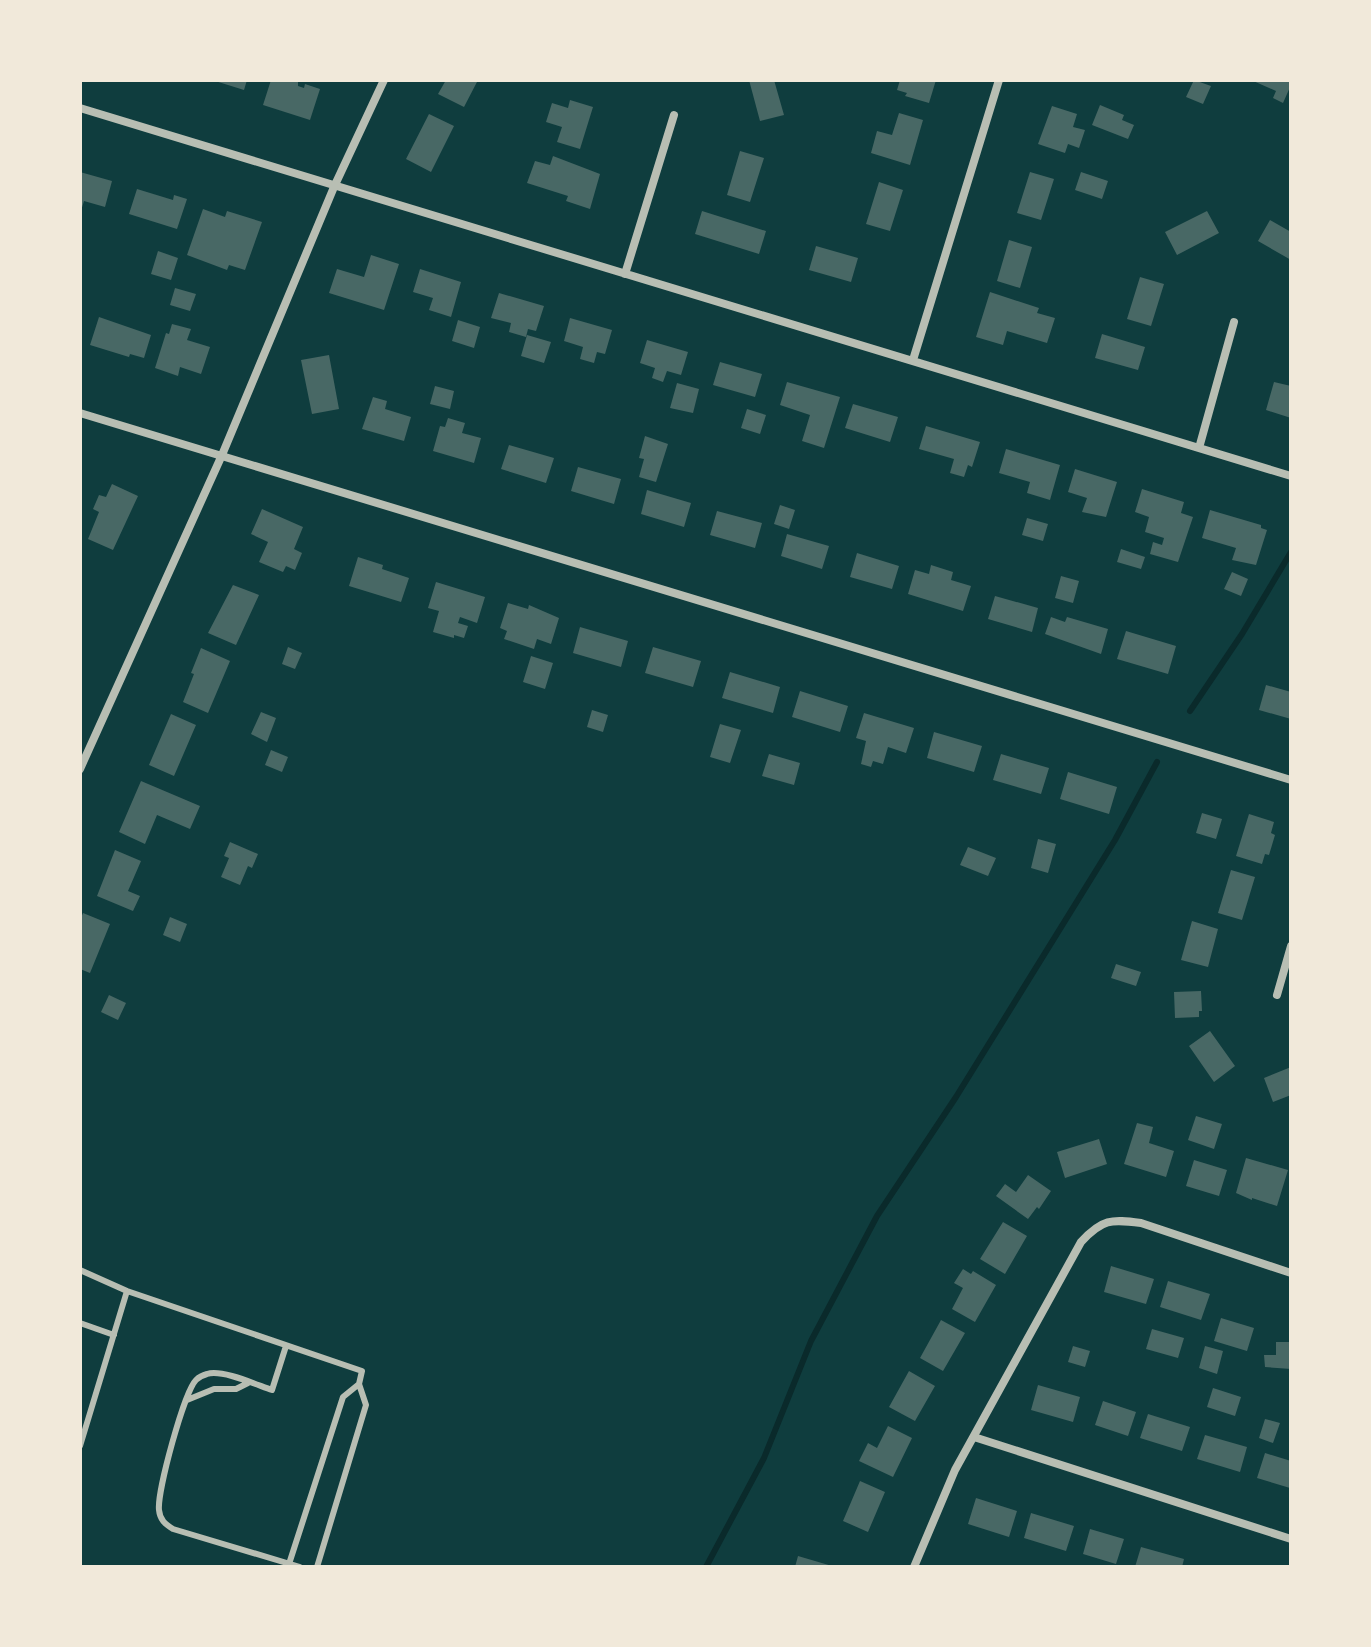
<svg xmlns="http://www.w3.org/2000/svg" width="1371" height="1647" viewBox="0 0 1371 1647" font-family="'Source Sans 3',sans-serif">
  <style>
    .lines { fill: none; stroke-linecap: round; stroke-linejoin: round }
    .stream { stroke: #0a2a2b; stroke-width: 6 }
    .building { fill: #486865 }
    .service { stroke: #b8beb3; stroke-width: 6 }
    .minor { stroke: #b8beb3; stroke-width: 8 }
  </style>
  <rect width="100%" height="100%" fill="#0f3d3e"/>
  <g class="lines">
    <path class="stream" d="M1190,711L1242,634L1291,552
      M706,1567L764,1458L811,1341L877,1216L956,1097L1115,840L1157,762"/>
  </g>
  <path class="building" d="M212,80H247L244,90Z
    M271,80H298V86L304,88L305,84L320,89L310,120L263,105Z
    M446,80H478L464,107L438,94Z
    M749,80H774L784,115L760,121Z
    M900,80H936L929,103L905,96L907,93L897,90Z
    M1194,80L1211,86L1203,104L1186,97Z
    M1251,80H1291V85L1283,103L1273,98L1276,91Z
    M570,100L593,107L580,149L557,142L562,127L546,122L552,103L568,108Z
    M1100,105L1124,115L1122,120L1134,125L1128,139L1092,125Z
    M1052,106L1077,114L1073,127L1085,130L1079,148L1068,144L1065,153L1038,144Z
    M899,113L923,120L910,165L871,153L877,131L892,135Z
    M429,114L454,126L431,172L406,159Z
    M740,151L764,158L750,202L727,195Z
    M553,156L600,174L590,209L566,201L568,196L527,183L535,161L550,165Z
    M80,172L112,181L105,207L84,201L80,214Z
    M1030,172L1054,179L1041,220L1017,213Z
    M1081,172L1108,181L1102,199L1075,190Z
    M879,182L903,190L890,231L866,224Z
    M137,189L173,200L174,195L187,199L177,229L129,214Z
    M203,209L225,217L227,211L262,222L245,270L229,265L227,270L187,255Z
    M702,211L766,231L759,254L695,234Z
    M1207,211L1219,233L1177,255L1165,232Z
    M1270,220L1291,232V260L1258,241Z
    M1009,240L1032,247L1020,288L997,281Z
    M816,246L858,258L851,282L809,270Z
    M158,251L178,258L171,280L151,274Z
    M371,255L399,264L384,310L329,293L337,269L364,277Z
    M420,269L461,282L451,317L429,310L433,298L413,292Z
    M1140,277L1164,284L1151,326L1127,319Z
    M175,288L196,294L190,311L170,305Z
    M990,292L1039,308L1037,313L1055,318L1047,343L1007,331L1003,345L976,337Z
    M499,293L544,306L536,331L528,329L526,337L509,332L511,323L491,318Z
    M99,317L151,335L144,358L130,354L129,357L90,345Z
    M570,318L612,330L605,354L597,352L594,363L580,359L583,347L564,341Z
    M458,320L480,327L474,348L452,341Z
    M172,324L191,329L187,340L210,347L201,374L180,367L178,376L155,368L166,333L169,334Z
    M1102,334L1145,347L1138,370L1095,358Z
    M527,335L551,342L544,363L521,356Z
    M647,340L688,352L681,375L667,371L663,382L652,378L655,368L640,363Z
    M329,355L339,409L312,414L301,360Z
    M720,362L762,374L755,397L713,385Z
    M787,382L840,397L824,448L802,441L810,415L780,405Z
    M1274,382L1291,386V418L1266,410Z
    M677,383L699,389L693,413L670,408Z
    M435,386L454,391L450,409L430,404Z
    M373,397L387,401L385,409L411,417L404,441L362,429Z
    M853,404L898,417L890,442L845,428Z
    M747,409L766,415L760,434L741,428Z
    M448,418L465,423L462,433L481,438L474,463L433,451L440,426L445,427Z
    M926,426L980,442L972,467L968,465L964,477L950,473L954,459L919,449Z
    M645,436L668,444L656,482L639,477L644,459L639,458Z
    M509,445L554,458L546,483L501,469Z
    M1006,449L1060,465L1050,500L1027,493L1030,482L999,473Z
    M578,467L621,479L614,504L571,491Z
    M1075,469L1117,482L1106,517L1082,512L1087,498L1068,492Z
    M112,484L138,496L113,550L88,539L99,512L93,509L99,495L106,497Z
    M1142,489L1184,502L1181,513L1193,517L1178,562L1150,554L1153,542L1162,545L1164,538L1145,532L1149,517L1135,512Z
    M647,490L691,503L684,527L641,514Z
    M780,505L795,510L789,529L774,524Z
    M262,509L303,527L294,549L302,553L295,570L286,566L283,572L259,562L268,542L251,534Z
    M1210,510L1261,525V528L1267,530L1256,565L1232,560L1236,548L1202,538Z
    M717,511L762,523L755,548L710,535Z
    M1027,518L1048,524L1043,541L1022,535Z
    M787,534L829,546L822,569L781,556Z
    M1121,549L1145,557L1141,569L1117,562Z
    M857,553L899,566L892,589L850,577Z
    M358,557L383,565L382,569L409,578L401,602L349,586Z
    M931,565L953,572L951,580L971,586L963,611L908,594L915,570L929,574Z
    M1232,572L1248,579L1241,596L1224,589Z
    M1061,576L1079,581L1073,603L1055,598Z
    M436,582L485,597L477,623L460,617L458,623L468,626L464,638L454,635V638L433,632L439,611L428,608Z
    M233,585L259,595L236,645L208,633Z
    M995,596L1038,608L1032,632L988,619Z
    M508,603L528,609L529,605L559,618L551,644L537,639L534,649L504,639L507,631L500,628Z
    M1051,617L1065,622L1067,617L1108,629L1101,654L1045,634Z
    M580,627L628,641L621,667L573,653Z
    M1126,631L1176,646L1168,674L1117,659Z
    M288,647L302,653L295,669L282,664Z
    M653,647L701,661L693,687L645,673Z
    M201,648L230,661L208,713L183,702L194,674L191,673Z
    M531,656L553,663L545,689L523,682Z
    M730,672L780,687L773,713L722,698Z
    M1266,685L1291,692V719L1259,710Z
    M800,691L848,706L840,732L792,717Z
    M592,710L608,715L603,732L587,727Z
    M261,712L276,718L267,742L251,734Z
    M864,713L914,728L906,753L888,747L883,764L873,761L871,767L861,764L866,741L856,738Z
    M171,714L196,725L174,776L149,765Z
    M720,724L741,730L730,763L710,757Z
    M934,732L982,746L974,772L927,758Z
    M271,750L288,757L282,772L265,765Z
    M769,754L800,763L794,785L762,776Z
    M1001,754L1049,768L1041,794L993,780Z
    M1068,772L1117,787L1109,814L1060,799Z
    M141,781L200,806L190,829L157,815L145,844L119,832Z
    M1202,813L1222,819L1216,839L1196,833Z
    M1249,814L1274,822L1271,833L1275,835L1269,855L1265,854L1262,864L1236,856Z
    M1038,839L1056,844L1048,873L1031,868Z
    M230,842L258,854L252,868L248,866L240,885L221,877L229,858L224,856Z
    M968,847L996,858L988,876L960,865Z
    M115,850L141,861L128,891L140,896L133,911L97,896Z
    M1231,870L1255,877L1242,920L1218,913Z
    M83,913L110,924L90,973L80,969V920Z
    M170,917L187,924L180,942L163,935Z
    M1192,921L1218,929L1208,967L1181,960Z
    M1116,964L1141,972L1136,986L1111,978Z
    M1201,991L1202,1011H1199V1017L1175,1018L1174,992Z
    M109,995L126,1003L118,1020L101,1012Z
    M1210,1031L1235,1066L1214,1082L1189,1046Z
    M1291,1067V1095L1273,1102L1264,1078Z
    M1196,1116L1222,1124L1214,1149L1188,1140Z
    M1137,1123L1153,1127L1149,1143L1174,1151L1166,1177L1124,1164Z
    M1099,1139L1107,1164L1065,1178L1057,1152Z
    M1246,1158L1288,1170L1277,1206L1252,1198V1200L1236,1193Z
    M1194,1160L1227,1170L1219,1196L1186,1186Z
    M1028,1175L1051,1191L1039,1209L1037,1207L1028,1219L996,1196L1005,1184L1016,1192Z
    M1003,1222L1027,1236L1005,1274L980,1259Z
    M1111,1266L1154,1279L1146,1304L1104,1292Z
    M963,1269L971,1274L973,1271L996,1285L975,1322L952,1309L963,1288L954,1283Z
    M1168,1281L1210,1294L1201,1320L1160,1307Z
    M1221,1318L1254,1328L1247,1351L1214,1341Z
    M941,1320L965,1333L943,1371L920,1358Z
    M1152,1329L1184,1338L1178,1358L1146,1349Z
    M1276,1342H1291V1369L1265,1367L1264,1355H1276Z
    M1073,1346L1090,1351L1085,1367L1068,1362Z
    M1205,1346L1223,1351L1217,1374L1199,1368Z
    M909,1371L935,1386L915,1421L889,1407Z
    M1038,1385L1080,1397L1073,1422L1031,1410Z
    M1213,1388L1241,1397L1235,1416L1207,1407Z
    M1103,1401L1136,1412L1128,1436L1095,1425Z
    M1148,1414L1190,1427L1182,1451L1140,1438Z
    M1265,1419L1280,1423L1273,1443L1259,1438Z
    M888,1426L912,1438L893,1477L859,1461L868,1443L877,1448Z
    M1205,1435L1247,1447L1240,1472L1197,1459Z
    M1265,1453L1291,1461L1290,1488L1257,1478Z
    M860,1481L885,1492L868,1532L843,1521Z
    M976,1498L1017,1511L1009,1537L968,1524Z
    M1031,1513L1074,1526L1066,1551L1024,1538Z
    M1090,1529L1124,1539L1116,1564L1083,1554Z
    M1141,1547L1184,1559L1182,1567H1135Z
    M798,1556L832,1566V1567H795Z"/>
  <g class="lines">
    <path class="service" d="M80,1270L127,1291L362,1371L359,1384L366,1405L317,1567
      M80,1323L114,1335
      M286,1346L272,1390C257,1385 222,1369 207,1374C203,1375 199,1377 196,1380C184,1392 157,1492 159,1510C160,1520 165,1524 173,1529L300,1567
      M187,1400L214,1389H236L248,1383
      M80,1446L127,1291
      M289,1564L343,1397L359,1384"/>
    <path class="minor" d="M80,108L1291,476
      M625,274L674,115
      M913,360L999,80
      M80,413L1291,780
      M1199,448L1234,322
      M80,769L222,455L334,187L384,80
      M1277,995L1291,946
      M974,1437L1291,1539
      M914,1567L955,1470L1081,1242C1102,1219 1111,1219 1141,1223L1291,1273"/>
  </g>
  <rect width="1371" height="1647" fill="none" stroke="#f1e9da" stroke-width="164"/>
</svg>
